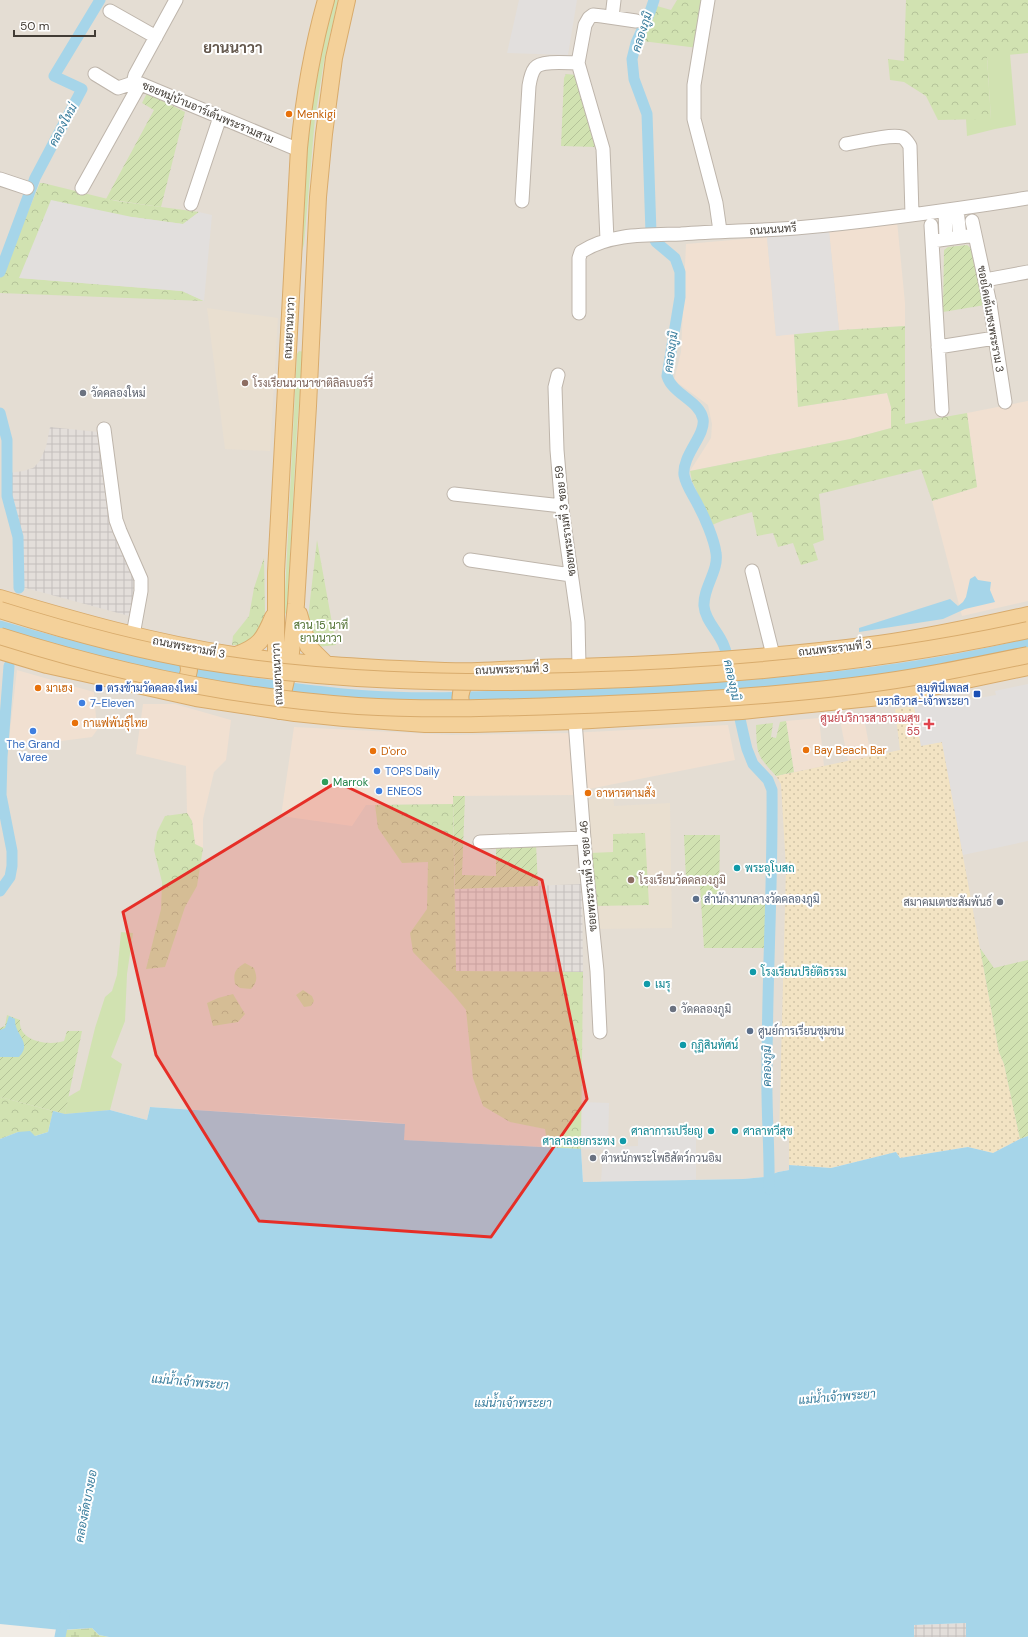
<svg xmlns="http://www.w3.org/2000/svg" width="1028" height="1637" viewBox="0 0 1028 1637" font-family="'DM Sans',Sarabun,sans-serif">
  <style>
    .residential { fill: #e4ddd3 }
    .commercial { fill: #f1e0d1 }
    .industrial { fill: url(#industrial-grid) }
    .education { fill: #e9dfd0 }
    .grass { fill: #d1e2b1 }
    .forest { fill: url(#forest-crowns) }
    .wetland { fill: url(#wetland-marsh) }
    .sand { fill: url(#sand-dots) }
    .garden { fill: url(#garden-furrows) }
    .parking { fill: #e2dfdd }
    .water { fill: #a6d5e9 }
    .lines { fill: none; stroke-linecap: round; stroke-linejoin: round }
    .canal { stroke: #a6d5e9; stroke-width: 11 }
    .minor-casing { stroke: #beb5ab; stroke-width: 15 }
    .major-casing { stroke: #d8ab6c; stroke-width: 18 }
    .minor { stroke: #fff; stroke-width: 13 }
    .major { stroke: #f4d19a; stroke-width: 16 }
    .major-bridge-casing { stroke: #d8ab6c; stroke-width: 18; stroke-linecap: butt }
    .major-bridge { stroke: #f4d19a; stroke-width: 16 }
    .marked { fill: #e62e27; fill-opacity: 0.2; stroke: #e62e27; stroke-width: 3; stroke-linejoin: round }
    .food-dot { fill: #e8710a; stroke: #fff; stroke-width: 1.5 }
    .education-dot { fill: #8d6e63; stroke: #fff; stroke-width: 1.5 }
    .worship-dot { fill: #6b7280; stroke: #fff; stroke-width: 1.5 }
    .transit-dot { fill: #1a4fb4; stroke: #fff; stroke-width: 1.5 }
    .shop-dot { fill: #3f7fe0; stroke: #fff; stroke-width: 1.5 }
    .health-dot { fill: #e0444e; stroke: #fff; stroke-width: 1.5 }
    .leisure-dot { fill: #2e9e5b; stroke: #fff; stroke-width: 1.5 }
    .culture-dot { fill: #0f9aa8; stroke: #fff; stroke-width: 1.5 }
    .service-dot { fill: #5c6f8a; stroke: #fff; stroke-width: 1.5 }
    .labels { text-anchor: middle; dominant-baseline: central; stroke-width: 4; stroke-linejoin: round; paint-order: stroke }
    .street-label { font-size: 11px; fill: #423c35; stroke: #fff }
    .food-label { font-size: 11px; fill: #c56008; stroke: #fff; text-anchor: start }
    .education-label { font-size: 11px; fill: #785e54; stroke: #fff; text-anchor: start }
    .worship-label { font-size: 11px; fill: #5b616d; stroke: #fff; text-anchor: start }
    .park-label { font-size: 11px; fill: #4d6e2e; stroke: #fff }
    .transit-label { font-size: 11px; fill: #164399; stroke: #fff; text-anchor: start }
    .shop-label { font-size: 11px; fill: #366cbe; stroke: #fff; text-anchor: start }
    .health-label { font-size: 11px; fill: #be3a42; stroke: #fff; text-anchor: end }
    .leisure-label { font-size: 11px; fill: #27864d; stroke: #fff; text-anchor: start }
    .culture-label { font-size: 11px; fill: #0d838f; stroke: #fff; text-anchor: start }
    .service-label { font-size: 11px; fill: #4e5e75; stroke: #fff; text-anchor: start }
    .water-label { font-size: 12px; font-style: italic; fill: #377c9c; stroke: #fff }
    .district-label { font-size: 15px; font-weight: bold; fill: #64584d; stroke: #fff }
  </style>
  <defs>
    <pattern id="industrial-grid" width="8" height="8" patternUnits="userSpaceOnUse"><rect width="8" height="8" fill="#e3deda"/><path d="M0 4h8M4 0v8" fill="none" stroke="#c4bfbc"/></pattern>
    <pattern id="forest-crowns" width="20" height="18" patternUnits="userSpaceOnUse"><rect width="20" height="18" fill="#d1e2b1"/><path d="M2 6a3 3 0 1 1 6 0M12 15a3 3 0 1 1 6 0" fill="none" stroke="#b5c399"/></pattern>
    <pattern id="wetland-marsh" width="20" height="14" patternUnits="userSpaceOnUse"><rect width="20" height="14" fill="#d1e2b1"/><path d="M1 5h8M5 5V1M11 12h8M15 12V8" fill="none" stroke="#b5c399"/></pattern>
    <pattern id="sand-dots" width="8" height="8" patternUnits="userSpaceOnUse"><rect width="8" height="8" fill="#f2e3c3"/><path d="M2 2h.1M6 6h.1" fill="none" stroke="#d1c4a8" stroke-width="1.8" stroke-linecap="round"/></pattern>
    <pattern id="garden-furrows" width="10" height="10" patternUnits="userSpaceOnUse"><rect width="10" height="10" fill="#d1e2b1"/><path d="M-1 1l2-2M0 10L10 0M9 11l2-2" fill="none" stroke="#b5c399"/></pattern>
  </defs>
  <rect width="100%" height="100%" fill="#f1ece5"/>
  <path class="residential" d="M0,0H1028V1136L1020,1139L896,1152L861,1160L790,1165L789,1170L778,1172L765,1177L743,1179L583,1182L581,1149L403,1140L405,1124L374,1121L150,1107L147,1120L110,1110L18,1132L0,1139Z"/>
  <path class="commercial" d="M897,221L905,303V326L839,330L829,231Z
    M767,237L776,336L794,333L798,407L887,393L891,407V428L850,439L690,471L711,438L712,424L708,405L674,380L681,352L686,244Z
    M1028,401V601L962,616L932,501L977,487L967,413Z
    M17,670L94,692L97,730L92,737L8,748Z
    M143,704H175L231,720L226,760L214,772L203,819V848L195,844L192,821L187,813L186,766L136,754Z
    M863,713L871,756L848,761L839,715Z
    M819,718L824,766L794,772L786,721Z
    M728,725L735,760L584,790L576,795L454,796L453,804L366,805L352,826L281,816L294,727L452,735L569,733Z"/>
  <path class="industrial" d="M50,427L98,432L136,577L133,617L22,587L20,533L14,518L10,502V473L23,471L33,468L39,462L46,447Z
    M582,884L583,972L456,971L455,889Z
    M966,1623V1637H914V1625Z"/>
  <path class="education" d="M207,308L278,318L270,451L225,449Z
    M613,795L614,806L670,803L672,928L596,929L585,801Z"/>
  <path class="grass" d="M333,0H338L324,61L315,118L304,244L300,259L309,123L318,60Z
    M1010,54L1016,125L995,129L967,136L966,119H991L987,56Z
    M299,351L304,352L297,428L287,614L284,613L297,354Z
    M121,932L133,933L127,974L125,1021L111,1057L122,1064L110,1110L65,1114L68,1097L80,1090L95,1028L105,997L112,991L117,975Z"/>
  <path class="forest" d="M677,0H706L698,48L642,41L657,6L671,10Z
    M906,0H1028V53L987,57L991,119L938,120L926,96L904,82L890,80L888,59L904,61Z
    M40,183H43L116,201L199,212L183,224L132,217L20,278L182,291L204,301L0,293V278Z
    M905,326V424L967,413L977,487L932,501L921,469L819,494L824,540L813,544L818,560L801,565L793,543L778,547L773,533L757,536L752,512L724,520L712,525L692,481L690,471L850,439L891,428V407L887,393L798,407L794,333Z
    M317,540L336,645L317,647L313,645L308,618Z
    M264,558L265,612L259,632L244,645H232L233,636L249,616L254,588Z
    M453,804L456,971L583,972L581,1149L548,1148L545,1129L510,1122L483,1106L473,1078L466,1010L453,994L413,952L410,933L427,909L428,862L402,863L378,828L375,805Z
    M187,813L192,821L195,844L203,848L197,886L185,907L165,967L146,969L161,909L162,882L154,850L157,832L165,816Z
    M645,833L649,905L594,906L590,853L613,852V834Z
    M245,963L254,968C257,977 258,981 251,989L240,988L235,984C233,973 235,969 245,963Z
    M303,990L312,996L314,1001L311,1006L304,1007L296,995Z
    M233,994L245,1014L238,1022L213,1026L207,1003L218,998Z
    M0,1097L53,1111L48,1132L35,1136L18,1132L0,1139Z"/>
  <path class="wetland" d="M92,1628L99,1635L109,1637H64L66,1630Z"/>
  <path class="sand" d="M914,706L921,745L942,742L999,1052L1004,1064L1020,1139L993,1153L968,1147L900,1158L896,1152L831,1168L789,1165V1138H779L786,868L781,784L776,776L900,750L895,709Z"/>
  <path class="garden" d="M566,74L577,75L596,147L561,146L564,78Z
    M147,93L185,112L161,207L106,199L154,110L142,103Z
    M967,245L972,249L985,305L943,312L944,250L948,247Z
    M786,721L794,772L776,776C756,754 757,754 756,725L773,723L771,737L776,738L780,722Z
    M453,796H465L462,875L496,876V846L536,844L538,886L455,889Z
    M684,835H720L719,902L766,904L765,948H704L700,886L686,880Z
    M980,948L994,968L1028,960V1136L1020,1139L1004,1064L999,1052Z
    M7,1015L20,1020C18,1042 49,1046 64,1041L67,1031H82L65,1114L0,1097V1028L5,1026Z"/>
  <path class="parking" d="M519,0H577L568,55L507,53Z
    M51,200L132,217L183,224L199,212L212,215L204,301L182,291L19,278Z
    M829,231L839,330L776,336L767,237Z
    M1028,684V841L963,855L942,742L921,746L914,706L961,698L962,701L996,695L995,691Z
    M582,1102L609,1103L608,1147L638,1146V1135L696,1136V1180L601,1182L603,1150L581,1149Z"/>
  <path class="water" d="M975,576L978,580L991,582L990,590L995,602L965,609L943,619L859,632V628L950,599L958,606L963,602L966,597L970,579Z
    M9,1016L15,1019C14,1035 33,1042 19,1057H0V1030L5,1028Z
    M150,1107L405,1124L404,1140L581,1149L583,1182L743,1179L765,1177L778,1172L789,1170V1165L831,1168L896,1152L900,1158L968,1147L993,1153L1020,1139L1028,1136V1637H966V1623L914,1625V1637H109L99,1635L92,1628L61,1630L0,1624V1139L18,1132L30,1131L35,1136L48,1132L53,1111L65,1114L110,1110L147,1120Z"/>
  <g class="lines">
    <path class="canal" d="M654,0L650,12L636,43L632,59L634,79L647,114L651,233L656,242L675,258L680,272V297L667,376C672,394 700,401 703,419C706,435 682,455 684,475C686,486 693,495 698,505C705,518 714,539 716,553C719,571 703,587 704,606C705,621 719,632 724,646C728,655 729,666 731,676C736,700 741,725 747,749L753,764L768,780L772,790C773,883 767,977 767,1071C766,1110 770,1150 769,1189
      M0,272L35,178L82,89L54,76L100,0
      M0,413L7,440V496L18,537L19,588
      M0,626C100,656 202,678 306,690C327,692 348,695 369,696C412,699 455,698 499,696C562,694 624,694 687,690C801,682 916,671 1028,644
      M0,891L10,877L12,866V851L1,795L2,757L9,666
      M60,1637L64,1616"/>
    <defs>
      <path id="minor" d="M176,0L135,75L134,79L136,82L299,150
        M708,0L694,85V119L716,203L720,231
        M110,11L156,37
        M612,17L614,0
        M95,74L118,88L136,82
        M846,144C859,142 889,134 902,137C906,139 908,143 910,146L912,215
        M0,179L27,188
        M82,188L140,84
        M522,201L529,86C530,80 531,73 535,68C541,60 568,63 578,63
        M191,204L220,117
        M957,209L960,237
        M945,211L946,239
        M972,221L990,304L1005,402
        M931,225L942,410
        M607,240L603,149L578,63L585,25L589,18L593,15L602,16L636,21
        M932,241L975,235
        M985,280L1028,272
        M579,313V258L581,252C610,233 648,235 681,234C719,231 758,231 796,228C874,221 951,210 1028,198
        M938,347L995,338
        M558,375L555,387L557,450L562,509L578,622L579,666
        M104,429L116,520L120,531L141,579V591L133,635
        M454,494L562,506
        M470,560L571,575
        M752,571L773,655
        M575,721L586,865L597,971L600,1032
        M480,842L584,838"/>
      <path id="major" d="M0,598C77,621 154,643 233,655C288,663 344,666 400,669C426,670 452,672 478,671C511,670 544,667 577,667C678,664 780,657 879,644C929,637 979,626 1028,615
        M299,614L308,646L327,665
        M0,651L47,665L196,698L295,713L344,718L425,724H472L575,721L742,711L890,696L1028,667
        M236,655C259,647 264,639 273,617
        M276,670V572L299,148C304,98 312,49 326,0
        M175,691C193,677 192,666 181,648
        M279,711L290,662L296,604L308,406L318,197L324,134L334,58L347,0
        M469,719C456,702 458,688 473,673"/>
    </defs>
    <use href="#minor" class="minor-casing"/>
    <use href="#major" class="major-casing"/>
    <use href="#minor" class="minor"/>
    <use href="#major" class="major"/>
    <defs>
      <path id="major-bridge" d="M0,610C67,631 134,650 202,661C325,681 449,684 572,681C725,677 878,663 1028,630
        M0,636C114,672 239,698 358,706C441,711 525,707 609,704C690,701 772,696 853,686C912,679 970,667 1028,655"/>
    </defs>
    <use href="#major-bridge" class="major-bridge-casing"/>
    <use href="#major-bridge" class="major-bridge"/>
  </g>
  <path class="marked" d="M337,782L542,880L587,1099L491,1237L259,1221L156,1055L123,912Z"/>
  <g class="food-dot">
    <circle cx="289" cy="114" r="4"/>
    <circle cx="38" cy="688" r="4"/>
    <circle cx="75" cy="723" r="4"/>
    <circle cx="806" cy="750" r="4"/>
    <circle cx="373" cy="751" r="4"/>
    <circle cx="588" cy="793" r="4"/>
  </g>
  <g class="education-dot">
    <circle cx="245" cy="383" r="4"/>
    <circle cx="631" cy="880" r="4"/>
  </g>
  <g class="worship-dot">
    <circle cx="83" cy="393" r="4"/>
    <circle cx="1000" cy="902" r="4"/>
    <circle cx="673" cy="1009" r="4"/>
    <circle cx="593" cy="1158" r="4"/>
  </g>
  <g class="transit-dot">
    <rect x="95" y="684" width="8" height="8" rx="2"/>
    <rect x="973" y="690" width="8" height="8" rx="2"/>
  </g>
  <g class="shop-dot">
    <circle cx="82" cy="703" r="4"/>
    <circle cx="33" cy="731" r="4"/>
    <circle cx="377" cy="771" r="4"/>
    <circle cx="379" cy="791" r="4"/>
  </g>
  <path class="health-dot" d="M927 718h4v4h4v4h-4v4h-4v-4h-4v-4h4z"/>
  <circle class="leisure-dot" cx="325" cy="782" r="4"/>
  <g class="culture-dot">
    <circle cx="737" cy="868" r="4"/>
    <circle cx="753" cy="972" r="4"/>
    <circle cx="647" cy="984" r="4"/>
    <circle cx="683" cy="1045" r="4"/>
    <circle cx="711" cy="1131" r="4"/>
    <circle cx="735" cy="1131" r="4"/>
    <circle cx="623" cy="1141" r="4"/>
  </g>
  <g class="service-dot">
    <circle cx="696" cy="899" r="4"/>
    <circle cx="750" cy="1031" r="4"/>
  </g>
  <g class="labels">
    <g class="street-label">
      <text transform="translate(208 112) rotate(23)">ซอยหมู่บ้านอาร์เด้นพระรามสาม</text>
      <text transform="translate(773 229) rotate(-4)">ถนนนนทรี</text>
      <text transform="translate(991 319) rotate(80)">ซอยโคเต้เมซงพระราม 3</text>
      <text transform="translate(289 328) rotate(-87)">ถนนยานนาวา</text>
      <text transform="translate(565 521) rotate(-97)">ซอยพระรามที่ 3 ซอย 59</text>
      <text transform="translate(189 647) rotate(11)">ถนนพระรามที่ 3</text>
      <text transform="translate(835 648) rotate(-6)">ถนนพระรามที่ 3</text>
      <text transform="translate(512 669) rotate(-2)">ถนนพระรามที่ 3</text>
      <text transform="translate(277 674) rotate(-93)">ถนนยานนาวา</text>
      <text transform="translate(588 876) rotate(-95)">ซอยพระรามที่ 3 ซอย 46</text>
    </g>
    <g class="food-label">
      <text x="297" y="114">Menkigi</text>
      <text x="46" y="688">มาเฮง</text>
      <text x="83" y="723">กาแฟพันธ์ุไทย</text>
      <text x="814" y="750">Bay Beach Bar</text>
      <text x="381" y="751">D'oro</text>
      <text x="596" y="793">อาหารตามสั่ง</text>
    </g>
    <g class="education-label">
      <text x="253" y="383">โรงเรียนนานาชาติลิลเบอร์รี่</text>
      <text x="639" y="880">โรงเรียนวัดคลองภูมิ</text>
    </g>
    <g class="worship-label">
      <text x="91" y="393">วัดคลองใหม่</text>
      <text x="992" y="902" text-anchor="end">สมาคมเตชะสัมพันธ์</text>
      <text x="681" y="1009">วัดคลองภูมิ</text>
      <text x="601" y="1158">ตำหนักพระโพธิสัตว์กวนอิม</text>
    </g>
    <g class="park-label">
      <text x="321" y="625">สวน 15 นาที<tspan x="321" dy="13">ยานนาวา</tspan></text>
    </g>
    <g class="transit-label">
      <text x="107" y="688">ตรงข้ามวัดคลองใหม่</text>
      <text x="969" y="688" text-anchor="end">ลุมพินีเพลส<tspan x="969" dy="13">นราธิวาส-เจ้าพระยา</tspan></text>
    </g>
    <g class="shop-label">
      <text x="90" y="703">7-Eleven</text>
      <text x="33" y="744" text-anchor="middle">The Grand<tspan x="33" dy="13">Varee</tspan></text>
      <text x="385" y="771">TOPS Daily</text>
      <text x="387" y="791">ENEOS</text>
    </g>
    <g class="health-label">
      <text x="920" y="718">ศูนย์บริการสาธารณสุข<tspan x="920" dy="13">55</tspan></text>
    </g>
    <g class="leisure-label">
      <text x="333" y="782">Marrok</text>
    </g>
    <g class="culture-label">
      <text x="745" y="868">พระอุโบสถ</text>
      <text x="761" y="972">โรงเรียนปริยัติธรรม</text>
      <text x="655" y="984">เมรุ</text>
      <text x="691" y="1045">กุฏิสินทัศน์</text>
      <text x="703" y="1131" text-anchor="end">ศาลาการเปรียญ</text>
      <text x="743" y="1131">ศาลาทวีสุข</text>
      <text x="615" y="1141" text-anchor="end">ศาลาลอยกระทง</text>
    </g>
    <g class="service-label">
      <text x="704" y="899">สำนักงานกลางวัดคลองภูมิ</text>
      <text x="758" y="1031">ศูนย์การเรียนชุมชน</text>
    </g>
    <g class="water-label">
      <text transform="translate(642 32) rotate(-72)">คลองภูมิ</text>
      <text transform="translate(63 125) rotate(-62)">คลองใหม่</text>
      <text transform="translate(671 352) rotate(-82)">คลองภูมิ</text>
      <text transform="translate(732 680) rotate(78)">คลองภูมิ</text>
      <text transform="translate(767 1066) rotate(-90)">คลองภูมิ</text>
      <text transform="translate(190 1382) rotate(5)">แม่น้ำเจ้าพระยา</text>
      <text transform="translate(837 1397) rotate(-5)">แม่น้ำเจ้าพระยา</text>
      <text x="513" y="1403">แม่น้ำเจ้าพระยา</text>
      <text transform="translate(86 1506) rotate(-79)">คลองลัดบางยอ</text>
    </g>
    <g class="district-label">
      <text x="233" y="48">ยานนาวา</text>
    </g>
  </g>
  <path d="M14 30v6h81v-6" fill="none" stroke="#423c35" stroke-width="2"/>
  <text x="20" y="30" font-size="12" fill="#423c35" stroke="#ffffff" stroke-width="3" paint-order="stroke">50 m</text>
</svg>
